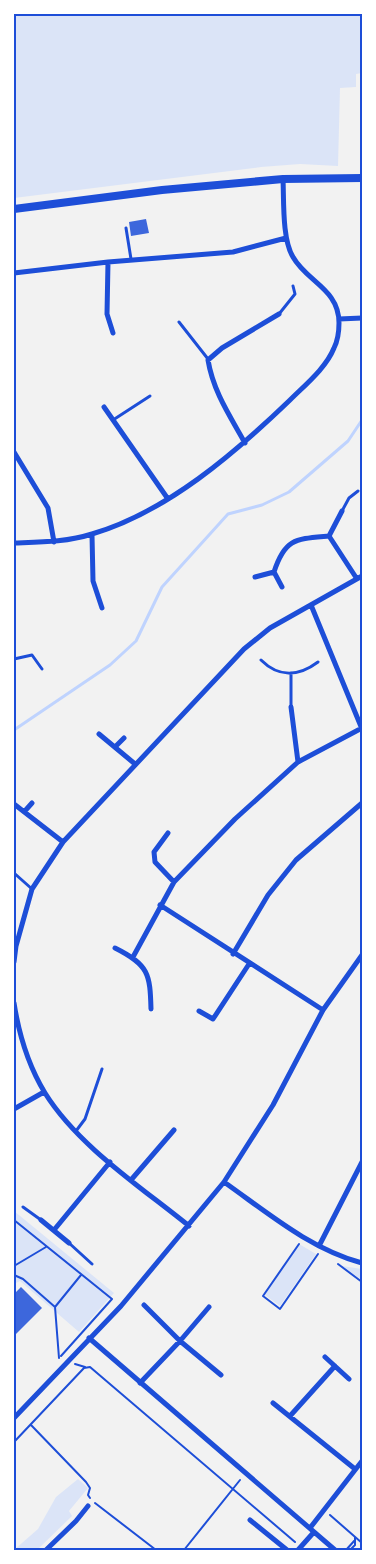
<svg xmlns="http://www.w3.org/2000/svg" width="376" height="1564" viewBox="0 0 376 1564" font-family="Arial,sans-serif">
  <style>
    .green { fill: #dbe4f7 }
    .lines { fill: none; stroke-linecap: round; stroke-linejoin: round }
    .stream { stroke: #bfd3fe; stroke-width: 3 }
    .building { fill: #3d67dc }
    .path { stroke: #1d4ed8; stroke-width: 2 }
    .service { stroke: #1d4ed8; stroke-width: 3 }
    .minor { stroke: #1d4ed8; stroke-width: 5 }
    .tertiary { stroke: #1d4ed8; stroke-width: 8 }
    .neatline { fill: none; stroke: #1d4ed8; stroke-width: 2 }
  </style>
  <rect width="100%" height="100%" fill="#f2f2f2"/>
  <path class="green" d="M14,14H362V73L356,74V87L340,88L338,166L300,164L261,167L14,198Z
    M14,1211L114,1293L79,1332L20,1281L14,1284Z
    M299,1244L316,1254L280,1306L265,1295Z
    M342,1266L362,1269V1280Z
    M78,1479L88,1488L69,1511L72,1516L37,1550H14L38,1529L56,1497Z"/>
  <g class="lines">
    <path class="stream" d="M14,730L110,665L136,641L162,587L228,514L262,505L289,492L348,441L362,420"/>
  </g>
  <path class="building" d="M146,219L149,233L131,236L129,222Z
    M21,1287L42,1308L14,1336V1294Z"/>
  <g class="lines">
    <path class="path" d="M14,1220L112,1299L61,1356
      M299,1244L263,1296L280,1309L318,1254
      M338,1264L362,1282
      M14,1266L46,1247
      M14,1275L23,1279L55,1307L59,1358
      M55,1307L81,1275
      M75,1364L85,1367
      M31,1425L86,1482L90,1488L88,1495L90,1498
      M14,1442L84,1368L90,1367L295,1542
      M95,1503L156,1550
      M330,1515L362,1543
      M184,1550L240,1480
      M346,1550L355,1540
      M350,1550L355,1545V1537"/>
    <path class="service" d="M126,228L131,259
      M279,314L295,294L293,286
      M179,322L208,359
      M113,420L150,396
      M342,511L349,498L358,491
      M14,659L32,655L42,669
      M261,660C278,677 298,677 318,662
      M291,707V673
      M14,873L32,889
      M76,1131L85,1119L102,1069
      M23,1207L41,1220
      M69,1243L92,1264"/>
    <path class="minor" d="M108,262L107,314L113,333
      M14,273L108,262L233,252L286,238
      M339,319L362,318
      M104,407L168,499
      M245,443C230,416 213,391 208,360L222,348L279,314
      M14,452L48,508L54,542
      M92,535L93,581L102,608
      M329,536L342,511
      M14,543C40,542 67,542 92,534C167,512 235,453 290,400C305,385 326,368 334,348C338,340 339,332 339,323C339,289 307,282 293,257C282,239 284,201 283,179
      M255,577L274,572
      M282,587L274,572C285,538 296,539 329,536L357,579
      M311,605L362,729
      M291,707L298,762
      M99,734L135,764
      M115,747L124,738
      M14,804L63,842
      M24,812L32,803
      M168,833L154,852L155,862L174,882
      M160,905L323,1010
      M115,948C149,965 150,974 151,1009
      M233,954L268,895L296,860L362,803
      M133,957L174,882L235,819L298,762L362,728
      M14,962L16,946L32,889L63,842L244,649L270,628L362,576
      M14,1003C19,1035 28,1065 45,1093C78,1146 141,1187 189,1226
      M199,1011L213,1019L249,964
      M14,1109L44,1092
      M131,1180L174,1130
      M224,1182C268,1213 310,1249 362,1263
      M41,1220L69,1243
      M54,1230L110,1162
      M319,1246L362,1162
      M144,1305L180,1341L221,1375
      M89,1338L335,1550
      M325,1357L349,1379
      M140,1383L180,1341L209,1307
      M273,1403L355,1469
      M290,1416L335,1366
      M14,1418L121,1306L224,1182L273,1105L323,1010L362,955
      M250,1520L287,1550
      M310,1528L362,1461
      M46,1550L76,1521L88,1506
      M298,1550L314,1532"/>
    <path class="tertiary" d="M14,209L162,190L283,179L362,178"/>
  </g>
  <rect width="376" height="1564" fill="none" stroke="#ffffff" stroke-width="30"/>
  <rect x="15" y="15" width="346" height="1534" class="neatline"/>
</svg>
